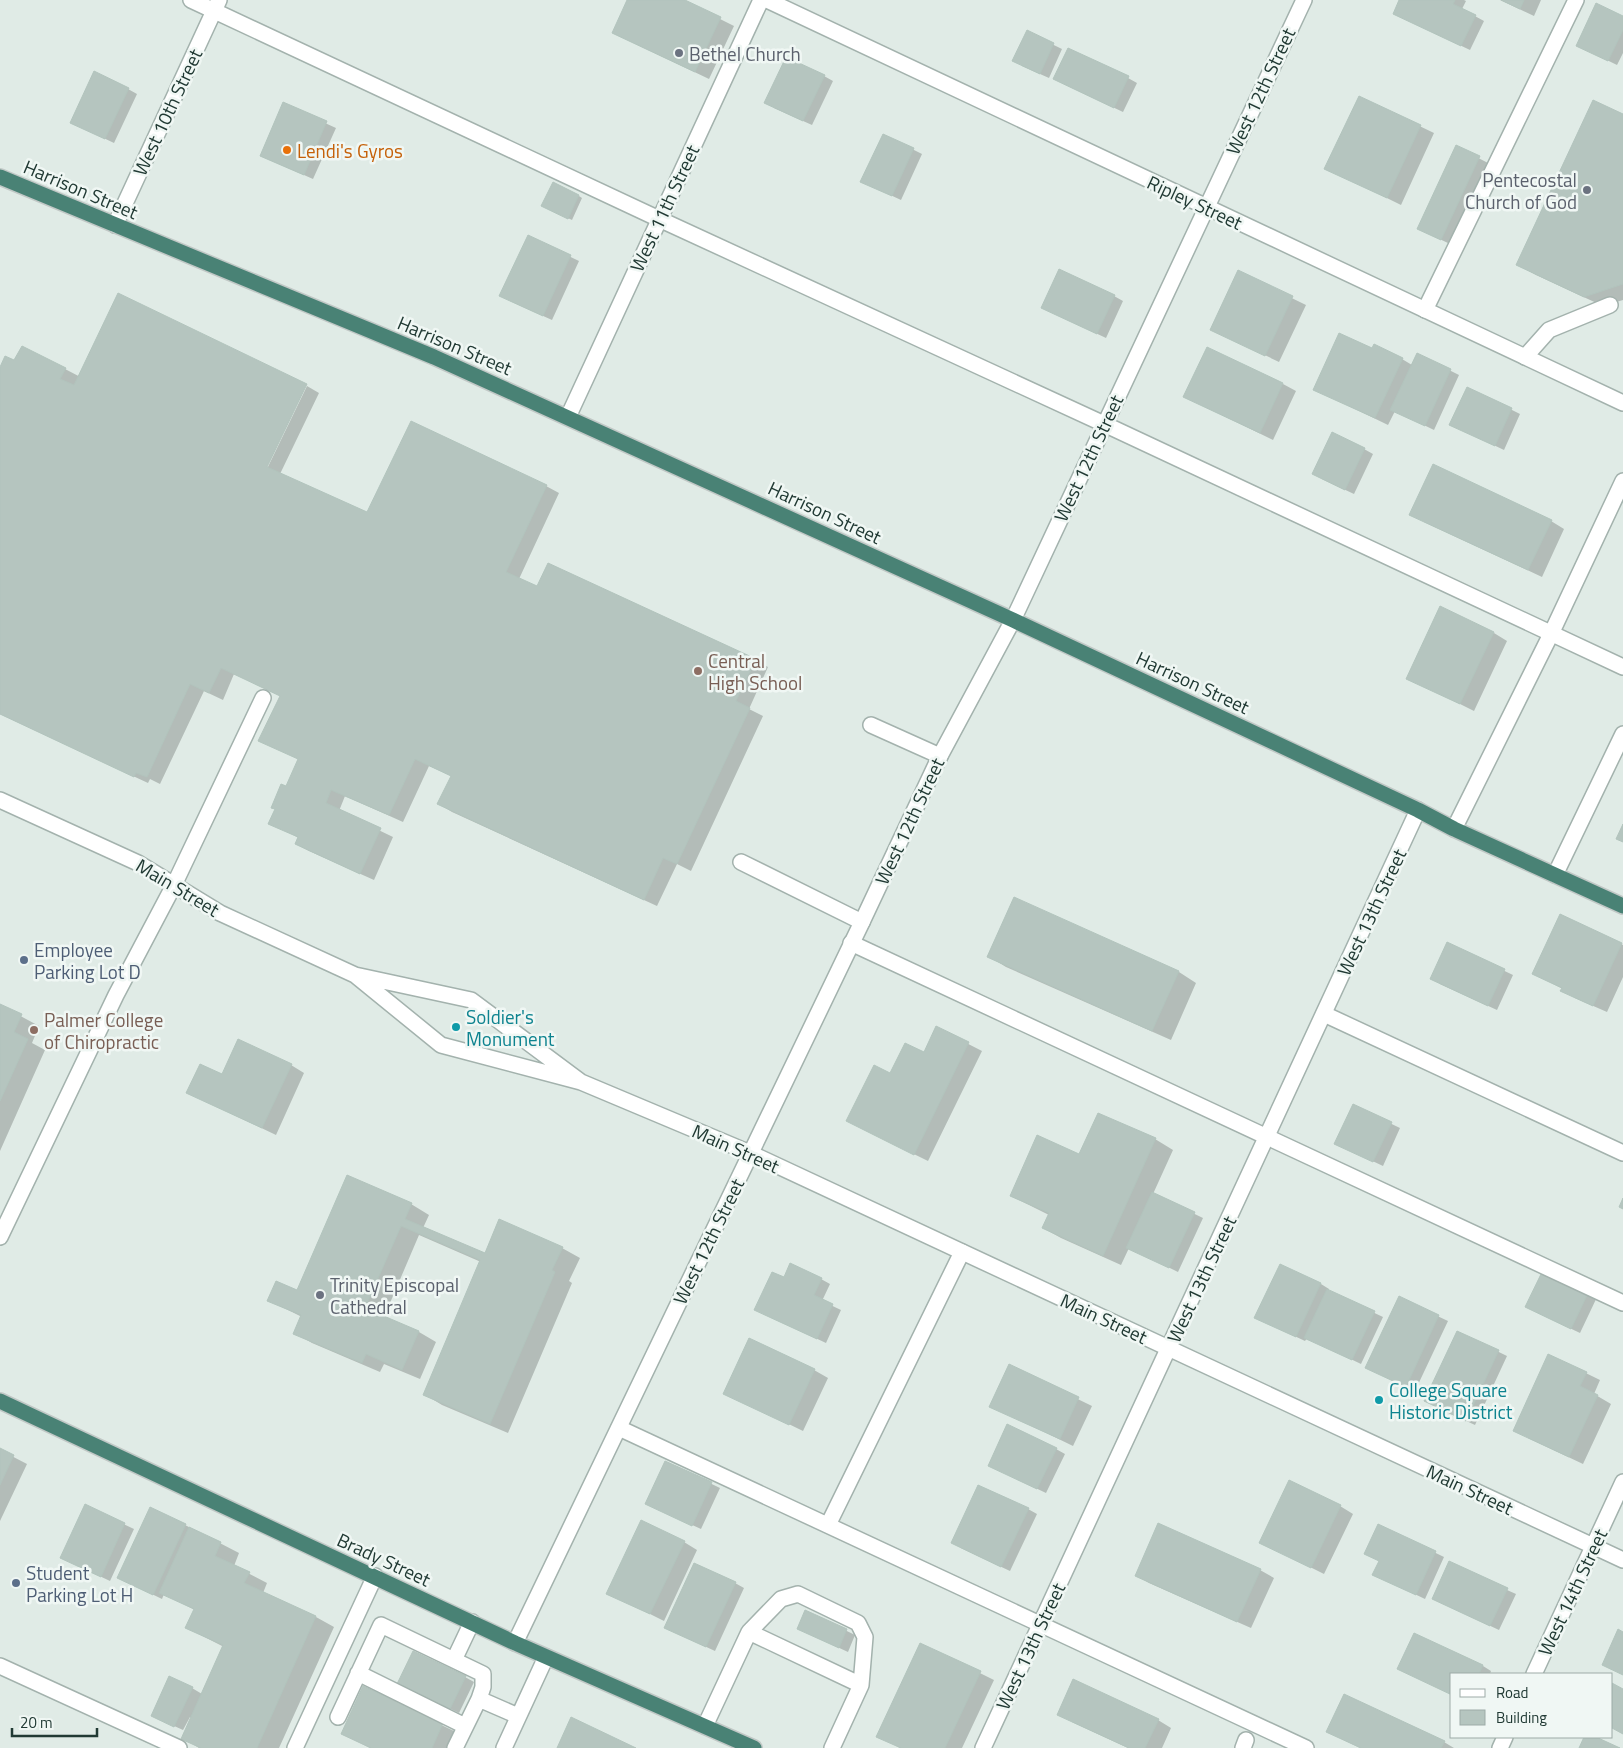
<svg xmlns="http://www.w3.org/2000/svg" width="1623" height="1748" viewBox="0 0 1623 1748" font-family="'Titillium Web',sans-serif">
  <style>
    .shadow { fill: #0003 }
    .building { fill: #b5c5bf; stroke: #b2c4bd }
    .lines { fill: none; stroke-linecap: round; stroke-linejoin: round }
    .service-casing { stroke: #a3b2ad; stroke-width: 18 }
    .minor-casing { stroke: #a3b2ad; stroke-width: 18 }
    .tertiary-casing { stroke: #a3b2ad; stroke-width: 18 }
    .trunk-casing { stroke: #c1c8c6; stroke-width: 18 }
    .service { stroke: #fff; stroke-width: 15 }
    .minor { stroke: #fff; stroke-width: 15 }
    .tertiary { stroke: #fff; stroke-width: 15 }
    .trunk { stroke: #498275; stroke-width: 15 }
    .worship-dot { fill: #6b7280; stroke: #f0f7f4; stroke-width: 2 }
    .food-dot { fill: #e8710a; stroke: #f0f7f4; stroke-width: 2 }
    .education-dot { fill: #8d6e63; stroke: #f0f7f4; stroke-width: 2 }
    .service-dot { fill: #5c6f8a; stroke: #f0f7f4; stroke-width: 2 }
    .culture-dot { fill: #0f9aa8; stroke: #f0f7f4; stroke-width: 2 }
    .labels { text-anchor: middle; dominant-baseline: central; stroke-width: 5; stroke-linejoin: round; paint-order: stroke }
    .worship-label { font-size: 19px; fill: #5b616d; stroke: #f0f7f4; text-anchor: start }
    .street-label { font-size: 19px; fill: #213a34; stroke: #f0f7f4 }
    .food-label { font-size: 19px; fill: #c56008; stroke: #f0f7f4; text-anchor: start }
    .education-label { font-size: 19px; fill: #785e54; stroke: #f0f7f4; text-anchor: start }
    .service-label { font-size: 19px; fill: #4e5e75; stroke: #f0f7f4; text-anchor: start }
    .culture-label { font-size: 19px; fill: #0d838f; stroke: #f0f7f4; text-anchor: start }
  </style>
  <rect width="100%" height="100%" fill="#e0ebe6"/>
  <path class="shadow" d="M628,0H682L734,26L709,79L613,33Z
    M1400,0H1464L1466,1L1462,9L1484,21L1470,50L1403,18Z
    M1500,0H1541L1534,16Z
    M1623,17V53L1617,65L1578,46Z
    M1027,32L1062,49L1049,78L1022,66Z
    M824,76L833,81L812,125L774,108Z
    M1128,78L1137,83L1123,112L1064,84Z
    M128,89L137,94L114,143L72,123Z
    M1359,97L1434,133L1401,205L1326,168Z
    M283,104L336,128L313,179L261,156Z
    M1623,115V300L1603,306L1536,275L1518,265Z
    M884,135L922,154L901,200L871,186Z
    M1457,147L1488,163L1450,244L1427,233Z
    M579,196L582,198L572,220L547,208Z
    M529,237L579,261L552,320L510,301Z
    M1238,272L1306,305L1279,362L1211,329Z
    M1114,296L1123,301L1106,338L1051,312Z
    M1373,350L1402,359L1412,365L1417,354L1459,375L1434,430L1395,411L1388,425L1314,389Z
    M15,362L65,369L265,473L307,386L319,393L280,474L368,513L546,486L559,493L519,579L538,588L755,660L768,667L749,709L763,716L691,871L677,864L657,906L452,812L439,804L452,776L429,766L403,822L345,796L339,811L393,837L374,880L309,851L296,844L299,838L270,823L286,788L304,761L272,746V747L260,740L281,696L234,674L223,700L204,691L160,784L150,779L148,783L0,714V369Z
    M1283,384L1296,391L1273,440L1185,397Z
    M1468,388L1520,414L1504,450L1460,429Z
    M1364,449L1373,454L1354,494L1322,479Z
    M1551,521L1564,529L1542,577L1424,522Z
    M1494,633L1507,641L1474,711L1408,678Z
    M1014,899L1179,972L1196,983L1171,1040L1006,967L988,956Z
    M1561,915L1623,945V977L1607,1012L1575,998L1563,989L1534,974Z
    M1448,944L1513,975L1497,1010L1440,984Z
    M0,1005L39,1026L32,1043L45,1050L0,1151Z
    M937,1028L982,1051L928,1161L861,1128L924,1053Z
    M291,1065L304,1073L276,1135L188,1093L223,1076Z
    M1354,1106L1400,1128L1383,1166L1345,1148Z
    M1155,1139L1173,1150L1153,1194L1203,1218L1178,1272L1129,1248L1121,1265L1061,1238L1043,1228L1049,1215L1011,1196Z
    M411,1204L429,1215L423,1228L485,1255L562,1248L580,1258L569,1281L572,1283L508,1433L442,1405L424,1394L481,1262L419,1235L384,1317L419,1332L436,1342L420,1379L384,1364L380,1372L312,1343L295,1333L302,1317L268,1300L298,1292Z
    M1280,1265L1321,1284L1329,1289L1328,1291L1383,1317L1361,1364L1307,1338L1305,1341L1265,1322Z
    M784,1279H821L830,1284L822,1301L841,1310L826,1343L764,1314Z
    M1589,1290L1598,1295L1580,1333L1536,1312Z
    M1399,1298L1448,1321L1415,1391L1367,1368Z
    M1458,1332L1507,1356L1475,1425L1434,1406Z
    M1549,1355L1600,1380L1594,1394L1611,1404L1583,1464L1528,1438Z
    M1010,1366L1092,1406L1073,1446L991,1406Z
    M814,1370L828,1378L803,1431L725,1393Z
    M1056,1449L1065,1454L1046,1493L998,1470Z
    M0,1450L27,1464L0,1521Z
    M666,1462L720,1488L701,1529L655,1508Z
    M85,1506L134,1529L110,1581L70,1562Z
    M1340,1506L1353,1514L1324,1574L1260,1542Z
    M1028,1509L1037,1514L1010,1571L961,1548Z
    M185,1525L239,1553L234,1566L267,1583L263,1593L316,1617L334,1627L279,1748H199L183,1738L192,1718L190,1717L183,1730L161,1720L192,1688L202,1694L224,1647L187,1628L195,1610L164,1594L162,1599L127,1582Z
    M1378,1525L1444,1557L1425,1599L1383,1579Z
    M684,1542L697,1550L664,1621L608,1593Z
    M1260,1570L1274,1578L1251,1628L1149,1583L1136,1575Z
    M735,1583L744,1588L715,1651L674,1632Z
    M1507,1590L1516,1594L1499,1630L1433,1599Z
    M806,1611L855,1635L848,1652L807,1633Z
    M1414,1635L1483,1666L1491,1671L1490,1674H1452Z
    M921,1644L994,1680L962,1748H900L878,1736Z
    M465,1677L474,1682L459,1713L407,1688Z
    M364,1688L456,1732L448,1748H370L343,1734Z
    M1158,1720L1171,1728L1162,1748H1128L1072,1722Z
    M1328,1732L1444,1742L1454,1748H1360Z"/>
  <path class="building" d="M627,0H685L721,17L695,72L612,33Z
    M1399,0H1455L1453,4L1476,15L1461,46L1393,14Z
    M1501,0H1524L1520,9Z
    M1596,3L1623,16V30L1608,61L1576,46Z
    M1027,30L1054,43L1040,74L1012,61Z
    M1068,48L1129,76L1114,108L1053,79Z
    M786,57L825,75L803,121L764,103Z
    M94,71L129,88L105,139L70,123Z
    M1359,96L1421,125L1387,198L1324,169Z
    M1593,100L1623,114V284L1584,297L1516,265Z
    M283,102L327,121L304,175L260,156Z
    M883,134L914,148L892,196L860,182Z
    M1456,145L1480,156L1441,240L1417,229Z
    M553,182L579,195L568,219L541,206Z
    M528,235L571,255L543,316L499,296Z
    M1059,269L1115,295L1097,334L1041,308Z
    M1238,270L1293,296L1265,356L1210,330Z
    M118,293L307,384L267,467L367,512L411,421L547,485L506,572L537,586L548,563L756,659L736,701L750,708L677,864L663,858L644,900L437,804L451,776L415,759L389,815L331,790L326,803L381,828L360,874L295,844L298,837L268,824L275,809L271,808L281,784L286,786L298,759L258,741L280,696L221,668L209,693L190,684L147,777L136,773L134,777L0,714V367L5,356L14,360L22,346L66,368L60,379L74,385Z
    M1339,333L1372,348L1374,344L1403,358L1375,418L1313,390Z
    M1207,347L1283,383L1260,433L1183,397Z
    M1417,353L1451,369L1425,426L1390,410Z
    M1467,387L1512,408L1495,446L1449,425Z
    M1332,432L1365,448L1345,490L1312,474Z
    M1433,464L1552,520L1528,570L1409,515Z
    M1440,606L1494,632L1460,704L1406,679Z
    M1623,824V842L1616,839Z
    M1014,897L1179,971L1152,1031L987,957Z
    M1560,914L1622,943L1593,1006L1560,991L1562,988L1532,974Z
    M1447,942L1505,969L1488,1006L1430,979Z
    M0,1004L22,1014L14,1032L28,1039L0,1101Z
    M936,1026L969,1042L914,1155L846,1121L874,1065L890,1073L905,1043L924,1052Z
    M238,1039L292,1064L262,1128L186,1093L200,1064L222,1074Z
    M1353,1104L1392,1122L1373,1162L1334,1144Z
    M1098,1113L1156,1138L1103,1256L1042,1228L1049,1213L1010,1196L1037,1135L1079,1154Z
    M347,1175L412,1203L405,1219L485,1253L499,1219L563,1247L552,1270L555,1272L490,1424L423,1395L480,1260L401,1226L365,1308L419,1331L402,1370L366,1354L362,1363L293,1334L301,1315L267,1301L276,1281L297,1290Z
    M1152,1192L1195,1212L1169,1268L1126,1248Z
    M1623,1198V1209L1619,1207Z
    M790,1263L822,1278L814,1295L833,1304L817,1339L754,1310L772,1272L784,1277Z
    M1280,1264L1321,1283L1296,1337L1254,1318Z
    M1544,1268L1590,1289L1571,1329L1525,1307Z
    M1327,1289L1375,1311L1352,1360L1304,1338Z
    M1399,1296L1439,1315L1406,1387L1365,1368Z
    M1457,1331L1499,1350L1466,1421L1424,1401Z
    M749,1338L815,1369L789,1425L723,1394Z
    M1548,1354L1587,1372L1580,1386L1598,1395L1569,1457L1513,1431Z
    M1009,1364L1079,1397L1060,1439L989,1407Z
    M1007,1424L1057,1448L1037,1489L988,1466Z
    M0,1448L14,1455L0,1485Z
    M665,1461L712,1482L692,1526L645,1504Z
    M1289,1480L1341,1505L1311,1568L1259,1543Z
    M978,1485L1029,1508L1001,1567L951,1543Z
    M85,1504L125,1523L101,1577L60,1558Z
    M150,1507L186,1524L153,1595L117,1578Z
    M641,1520L685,1541L650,1614L606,1594Z
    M1158,1523L1261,1569L1237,1622L1135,1576Z
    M1378,1524L1436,1551L1416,1595L1372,1575L1379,1561L1364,1554Z
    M189,1527L221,1542L215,1556L250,1572L244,1583L316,1616L257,1748H201L181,1739L223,1645L185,1628L194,1609L159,1593Z
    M1449,1561L1508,1588L1490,1626L1432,1599Z
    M694,1563L736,1582L706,1647L664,1628Z
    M805,1610L847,1629L839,1648L797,1629Z
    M1618,1629L1623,1632V1675L1602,1665Z
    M1414,1633L1483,1665L1479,1674H1452V1695L1397,1669Z
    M920,1643L981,1671L945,1748H901L876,1737Z
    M413,1651L466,1676L450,1709L397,1684Z
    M169,1676L193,1687L174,1727L151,1716Z
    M1073,1679L1159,1719L1145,1748H1129L1057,1715Z
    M1612,1683L1623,1689V1734L1612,1728Z
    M363,1686L443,1723L432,1748H371L341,1734Z
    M1344,1694L1445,1741L1441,1748H1361L1326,1732Z
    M571,1717L636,1748H557Z
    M1584,1737H1596L1620,1748H1579Z"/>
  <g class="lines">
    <defs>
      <path id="service" d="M191,0L659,219L1104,424L1623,667
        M1425,310L1576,0
        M1525,357L1549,330L1610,305
        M871,725L940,756
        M741,862L862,922
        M1555,875L1623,734
        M174,885L263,698
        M851,943L1623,1303
        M1324,1014L1623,1153
        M619,1428L1306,1748
        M828,1525L962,1252
        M749,1632L781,1599L798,1594L858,1623L865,1637L861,1685
        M454,1660L472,1622
        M0,1666L179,1748
        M358,1673L465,1726
        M338,1717L381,1625L483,1674V1687L479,1699L518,1716
        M705,1726L749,1632L861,1685L832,1748
        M295,1748L375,1576
        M455,1748L479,1699
        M1243,1748L1246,1740"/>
      <path id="minor" d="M767,0L1623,403
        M115,225L219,0
        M568,417L761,0
        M1454,829L1551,634L1623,481
        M0,1237L116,995L174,885
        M515,1643L862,922L940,756L1013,620L1304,0
        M504,1748L546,1657
        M983,1748L1418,810"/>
      <path id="tertiary" d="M0,800L138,863L220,913L355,975
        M581,1082L471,1000L355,975L441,1045L581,1082L750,1153L1623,1560
        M1534,1674L1623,1482
        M1500,1748L1505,1737"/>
      <path id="trunk" d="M0,177L434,357L1013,620L1418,810L1454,829L1623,906
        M0,1401L515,1643L754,1748"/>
    </defs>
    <use href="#service" class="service-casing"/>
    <use href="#minor" class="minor-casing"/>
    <use href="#tertiary" class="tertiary-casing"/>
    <use href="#trunk" class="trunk-casing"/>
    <use href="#service" class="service"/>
    <use href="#minor" class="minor"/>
    <use href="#tertiary" class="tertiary"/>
    <use href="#trunk" class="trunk"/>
  </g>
  <g class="worship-dot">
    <circle cx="679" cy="53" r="5"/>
    <circle cx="1587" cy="190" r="5"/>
    <circle cx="320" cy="1295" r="5"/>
  </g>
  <circle class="food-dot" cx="287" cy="150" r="5"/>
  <g class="education-dot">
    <circle cx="698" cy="671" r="5"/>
    <circle cx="34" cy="1030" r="5"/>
  </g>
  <g class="service-dot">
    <circle cx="24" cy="960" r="5"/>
    <circle cx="16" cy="1583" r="5"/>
  </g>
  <g class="culture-dot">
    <circle cx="456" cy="1027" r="5"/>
    <circle cx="1379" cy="1400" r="5"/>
  </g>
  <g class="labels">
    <g class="worship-label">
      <text x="689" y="53">Bethel Church</text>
      <text x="1577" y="179" text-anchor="end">Pentecostal<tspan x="1577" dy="22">Church of God</tspan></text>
      <text x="330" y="1284">Trinity Episcopal<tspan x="330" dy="22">Cathedral</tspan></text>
    </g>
    <g class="street-label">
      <text transform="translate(1260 91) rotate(-65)">West 12th Street</text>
      <text transform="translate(167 112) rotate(-65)">West 10th Street</text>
      <text transform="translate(81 189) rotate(23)">Harrison Street</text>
      <text transform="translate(1195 202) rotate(25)">Ripley Street</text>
      <text transform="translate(664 208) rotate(-65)">West 11th Street</text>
      <text transform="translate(455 345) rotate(23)">Harrison Street</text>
      <text transform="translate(1088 458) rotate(-65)">West 12th Street</text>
      <text transform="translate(825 512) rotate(25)">Harrison Street</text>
      <text transform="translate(1193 682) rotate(25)">Harrison Street</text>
      <text transform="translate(909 821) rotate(-65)">West 12th Street</text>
      <text transform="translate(178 887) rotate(31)">Main Street</text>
      <text transform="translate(1371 912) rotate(-65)">West 13th Street</text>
      <text transform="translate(736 1148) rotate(24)">Main Street</text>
      <text transform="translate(708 1241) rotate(-64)">West 12th Street</text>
      <text transform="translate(1201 1279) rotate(-65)">West 13th Street</text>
      <text transform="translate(1104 1318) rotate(25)">Main Street</text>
      <text transform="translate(1470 1489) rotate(25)">Main Street</text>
      <text transform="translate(384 1559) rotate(25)">Brady Street</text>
      <text transform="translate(1572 1592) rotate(-65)">West 14th Street</text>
      <text transform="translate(1030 1646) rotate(-65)">West 13th Street</text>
    </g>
    <g class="food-label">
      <text x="297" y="150">Lendi's Gyros</text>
    </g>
    <g class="education-label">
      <text x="708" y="660">Central<tspan x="708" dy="22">High School</tspan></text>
      <text x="44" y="1019">Palmer College<tspan x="44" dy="22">of Chiropractic</tspan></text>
    </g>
    <g class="service-label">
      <text x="34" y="949">Employee<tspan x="34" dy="22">Parking Lot D</tspan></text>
      <text x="26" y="1572">Student<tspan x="26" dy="22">Parking Lot H</tspan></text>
    </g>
    <g class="culture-label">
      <text x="466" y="1016">Soldier's<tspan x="466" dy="22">Monument</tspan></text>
      <text x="1389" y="1389">College Square<tspan x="1389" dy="22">Historic District</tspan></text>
    </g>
  </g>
  <rect x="1450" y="1673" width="162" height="65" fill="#f0f7f4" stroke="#9daba7"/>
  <rect x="1460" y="1689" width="25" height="8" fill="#ffffff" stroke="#9daba7"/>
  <text x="1496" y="1698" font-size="15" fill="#213a34">Road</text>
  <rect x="1460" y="1710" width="25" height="15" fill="#b5c5bf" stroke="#9daba7"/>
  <text x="1496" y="1723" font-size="15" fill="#213a34">Building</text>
  <path d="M12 1728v8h85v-8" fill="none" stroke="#213a34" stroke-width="2.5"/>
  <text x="20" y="1728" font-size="15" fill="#213a34" stroke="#f0f7f4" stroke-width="4" paint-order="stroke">20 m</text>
</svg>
